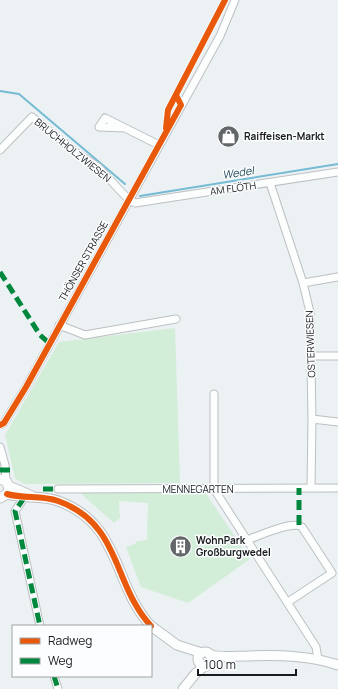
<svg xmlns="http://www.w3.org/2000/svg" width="338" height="689" viewBox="0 0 338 689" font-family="Manrope,sans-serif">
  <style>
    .green { fill: #d2edd8 }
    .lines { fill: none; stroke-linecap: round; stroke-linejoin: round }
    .stream { stroke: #74bbd3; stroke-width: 2 }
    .minor-casing { stroke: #bcc0c2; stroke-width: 9 }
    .major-casing { stroke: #bcc0c2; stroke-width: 11 }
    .minor { stroke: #fcfdfd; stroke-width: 7 }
    .major { stroke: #fcfdfd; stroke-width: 9 }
    .quiet { stroke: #00873e; stroke-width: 5; stroke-dasharray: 10 5; stroke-linecap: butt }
    .cycleway-casing { stroke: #fbfdfe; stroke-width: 8 }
    .cycleway { stroke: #e8590c; stroke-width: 6 }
    .labels { text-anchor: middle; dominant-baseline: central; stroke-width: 3; stroke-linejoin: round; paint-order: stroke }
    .poi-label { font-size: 10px; font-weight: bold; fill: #191c1e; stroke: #fbfdfe; text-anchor: start }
    .street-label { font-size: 10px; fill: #191c1e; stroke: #fbfdfe }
    .water-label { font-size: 11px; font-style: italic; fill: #204b5a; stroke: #fbfdfe }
  </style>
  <rect width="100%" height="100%" fill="#ecf1f4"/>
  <path class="green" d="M175,328L180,483L24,484L15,478L5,435L59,342Z
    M79,492H205L250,559L188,603L141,587L126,547L135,544L137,541L147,540L148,503L119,501L120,518L114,523Z"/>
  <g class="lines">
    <path class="stream" d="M0,91L19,94L125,184
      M140,196L338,164"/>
    <defs>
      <path id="minor" d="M125,128L99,127L105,118L159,145
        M0,150L32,117L78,154L98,167L129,200L135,203L338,172
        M270,183L303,283L310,312L312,419L311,488
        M303,283L338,277
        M59,325L85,335L176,319
        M311,356H338
        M214,394V489L316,647L318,659
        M312,419L338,422
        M0,425L4,423L26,387L220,36L235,0
        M0,447L5,465L6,481
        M58,489L338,488
        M24,498L15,511L40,626
        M247,540C259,536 292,520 302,527L332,573L288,602
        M54,676L58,689"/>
      <path id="major" d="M0,479L7,482L9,489L7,494L0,498
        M9,486L32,496
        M7,494C24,499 41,495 58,501C122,524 112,584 151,626
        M151,626L177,645L202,653
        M198 659a7 7 0 1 1 14 0a7 7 0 1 1-14 0Z
        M210,655C223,658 234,656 247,656C278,655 308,655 338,665
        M183,689L196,673L205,666"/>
    </defs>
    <use href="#minor" class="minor-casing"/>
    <use href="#major" class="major-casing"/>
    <use href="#minor" class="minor"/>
    <use href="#major" class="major"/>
    <path class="quiet" d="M0,272L40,335L49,343
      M0,470H10
      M43,489H58
      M24,498L15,511L40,626
      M299,525V488
      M54,676L58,689"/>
    <defs>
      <path id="cycleway" d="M166,128L168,110L225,0
        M0,425L4,423L26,387L181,105L176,95
        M7,494C24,499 41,495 58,501C122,524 112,584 151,626"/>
    </defs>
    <use href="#cycleway" class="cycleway-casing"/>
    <use href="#cycleway" class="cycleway"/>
  </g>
  <defs>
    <symbol id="shop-disc" viewBox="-11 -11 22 22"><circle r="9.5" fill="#636769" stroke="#fbfdfe"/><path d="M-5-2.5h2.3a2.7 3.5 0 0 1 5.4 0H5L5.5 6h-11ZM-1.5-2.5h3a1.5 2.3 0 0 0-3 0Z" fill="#fff"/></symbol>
    <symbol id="building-disc" viewBox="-11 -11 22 22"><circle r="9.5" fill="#636769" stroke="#fbfdfe"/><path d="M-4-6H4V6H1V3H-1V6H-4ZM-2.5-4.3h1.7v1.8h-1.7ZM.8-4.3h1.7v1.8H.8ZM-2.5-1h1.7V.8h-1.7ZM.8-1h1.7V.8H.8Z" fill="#fff"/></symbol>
  </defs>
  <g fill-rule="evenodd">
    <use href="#shop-disc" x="216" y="124" width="25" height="25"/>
    <use href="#building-disc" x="168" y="534" width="25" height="25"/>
  </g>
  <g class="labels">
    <g class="poi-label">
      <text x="244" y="136">Raiffeisen-Markt</text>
      <text x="196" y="540">WohnPark<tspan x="196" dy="12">Großburgwedel</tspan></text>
    </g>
    <g class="street-label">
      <text transform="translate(73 150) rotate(39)">BRUCHHOLZWIESEN</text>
      <text transform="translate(233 188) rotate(-8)">AM FLÖTH</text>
      <text transform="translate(83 261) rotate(-61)">THÖNSER STRASSE</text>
      <text transform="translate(310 344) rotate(-92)">OSTERWIESEN</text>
      <text x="198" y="489">MENNEGARTEN</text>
    </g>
    <g class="water-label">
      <text transform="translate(238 172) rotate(-9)">Wedel</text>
    </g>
  </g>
  <rect x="12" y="625" width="140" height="52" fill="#fbfdfe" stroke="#a1a3a4"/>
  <rect x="20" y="638" width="20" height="6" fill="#e8590c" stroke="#a1a3a4"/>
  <text x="48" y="645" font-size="12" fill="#191c1e">Radweg</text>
  <rect x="20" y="658" width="20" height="6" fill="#00873e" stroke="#a1a3a4"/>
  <text x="48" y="665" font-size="12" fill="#191c1e">Weg</text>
  <path d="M198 669v6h98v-6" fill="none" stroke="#191c1e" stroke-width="2"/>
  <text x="204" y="669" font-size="12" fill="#191c1e" stroke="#fbfdfe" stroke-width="3" paint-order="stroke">100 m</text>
</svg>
